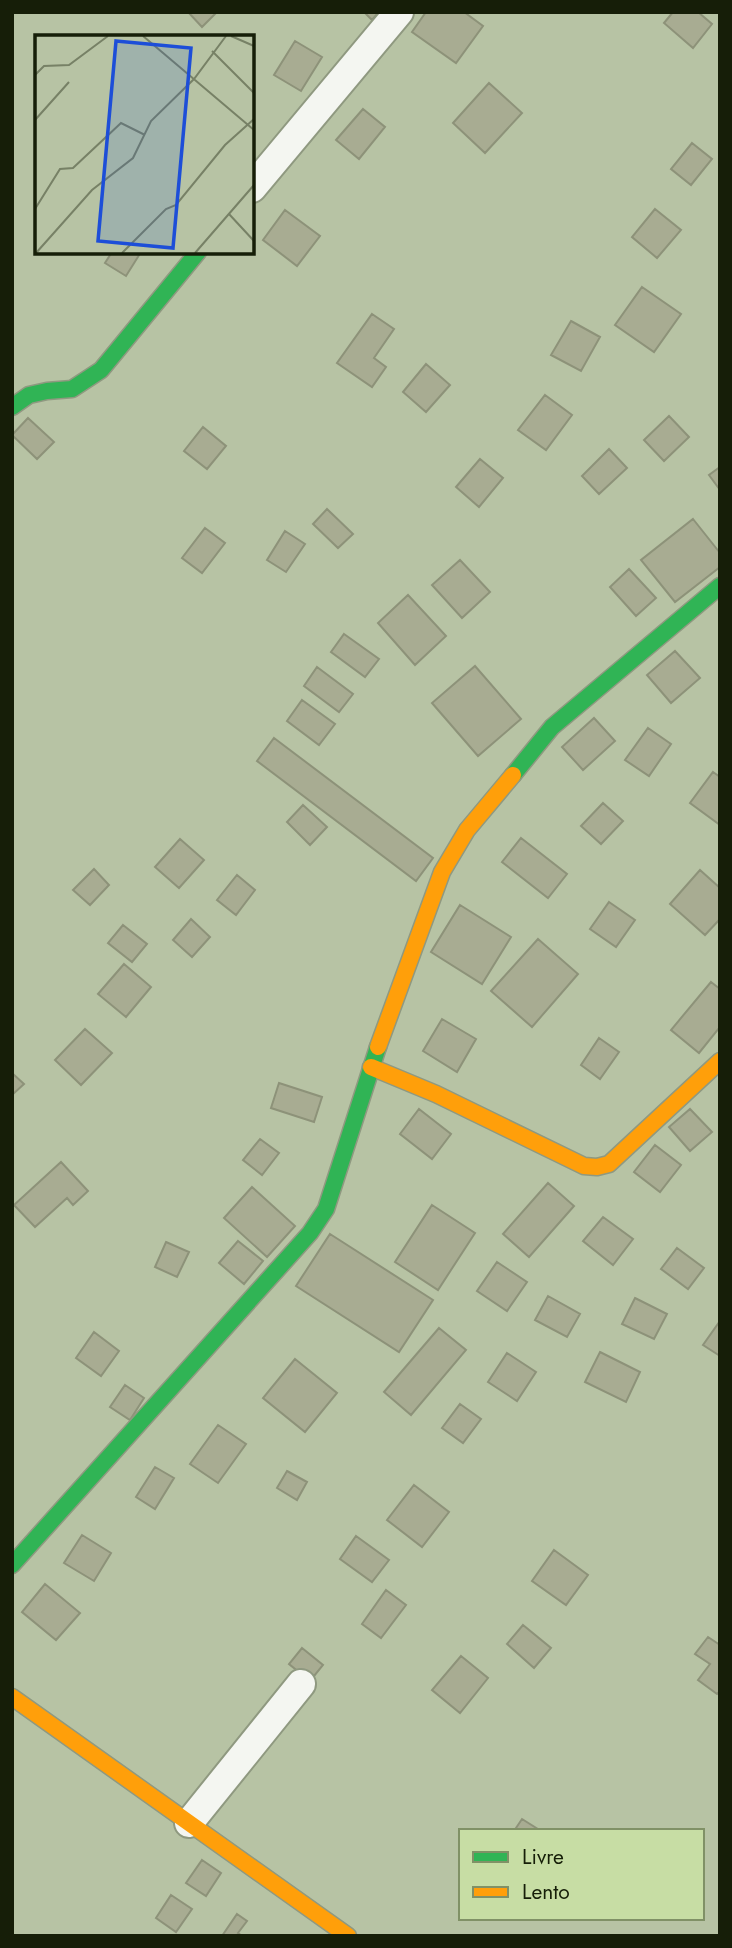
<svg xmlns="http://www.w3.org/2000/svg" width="732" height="1948" viewBox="0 0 732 1948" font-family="Jost,sans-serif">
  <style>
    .building { fill: #a8ac92; stroke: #8d9279; stroke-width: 2 }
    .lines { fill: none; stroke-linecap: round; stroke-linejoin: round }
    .street-casing { stroke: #8f9980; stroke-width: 32 }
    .fast-casing { stroke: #8f9980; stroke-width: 19 }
    .slow-casing { stroke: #8f9980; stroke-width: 19 }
    .street { stroke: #f4f6f1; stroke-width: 28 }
    .fast { stroke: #30b455; stroke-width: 16 }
    .slow { stroke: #ff9f0a; stroke-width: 16 }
    .inset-road { fill: none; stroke: #778166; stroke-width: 2 }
    .view { fill: #1d4ed8; fill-opacity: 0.15; stroke: #1d4ed8; stroke-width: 3.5 }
    .inset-edge { fill: none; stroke: #161e08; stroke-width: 3.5 }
  </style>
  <rect width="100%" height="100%" fill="#b7c3a4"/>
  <path class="building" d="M188,12H217L202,27Z
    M364,12H379L372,20Z
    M426,12H464L483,26L456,63L412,32Z
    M673,12H698L712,24L693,48L664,23Z
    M295,41L322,57L301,91L274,75Z
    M489,83L522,113L485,153L453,123Z
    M363,109L385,127L359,159L336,140Z
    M692,143L712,159L691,185L671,169Z
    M655,209L681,230L657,258L632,237Z
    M285,210L320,236L297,266L263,240Z
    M112,252H141L126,276L105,263Z
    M642,287L681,314L654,352L615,325Z
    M372,314L394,329L374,358L386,367L372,387L337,363Z
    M571,321L600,337L581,371L551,355Z
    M426,364L450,385L426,412L403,392Z
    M545,395L572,415L546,450L518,430Z
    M669,416L689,437L664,461L644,440Z
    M28,418L54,442L37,459L12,435Z
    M203,427L226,446L207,469L184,451Z
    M609,449L627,468L599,494L582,476Z
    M480,459L503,478L479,507L456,487Z
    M720,467V490L709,475Z
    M327,509L353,534L338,548L313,524Z
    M693,519L720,553V567L675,602L641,560Z
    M205,528L225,543L202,573L182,558Z
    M285,531L305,544L286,572L267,560Z
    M460,560L490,592L462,618L432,585Z
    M629,569L656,598L636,616L610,587Z
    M408,595L446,636L415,665L378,623Z
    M344,634L379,659L365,677L331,652Z
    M675,651L700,678L671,703L647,675Z
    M475,666L521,719L478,756L432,703Z
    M317,667L353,694L339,712L304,686Z
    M302,700L335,724L319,745L287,721Z
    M594,718L615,741L583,770L562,747Z
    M648,728L671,744L649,776L625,760Z
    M274,738L433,858L416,881L257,761Z
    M713,772L720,777V825L690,803Z
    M603,803L623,821L601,844L581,826Z
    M303,805L327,827L310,845L287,822Z
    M521,838L567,874L548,898L502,862Z
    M180,839L204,860L179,888L155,867Z
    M94,869L109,885L90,905L73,890Z
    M700,870L720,888V919L705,935L670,904Z
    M237,875L255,890L236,915L217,900Z
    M609,902L635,920L616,947L590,929Z
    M460,905L511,937L482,984L431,952Z
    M191,919L210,937L192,957L173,940Z
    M123,925L147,944L132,962L108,943Z
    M538,939L578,974L532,1027L491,991Z
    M124,964L151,987L126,1017L98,994Z
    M711,982L720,989V1027L699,1053L671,1030Z
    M442,1019L476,1039L457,1072L423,1051Z
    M85,1029L112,1053L81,1085L55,1060Z
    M599,1038L619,1052L600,1079L581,1065Z
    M12,1073L24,1084L12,1095Z
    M279,1083L322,1097L314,1122L271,1108Z
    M419,1109L451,1134L432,1159L400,1134Z
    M690,1109L712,1132L690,1151L669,1127Z
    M260,1139L279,1153L262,1175L243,1160Z
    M655,1145L681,1165L660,1192L634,1172Z
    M61,1162L88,1191L73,1205L67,1198L35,1227L14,1205Z
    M548,1183L574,1206L529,1257L503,1234Z
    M252,1187L295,1226L267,1257L224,1218Z
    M432,1205L475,1233L438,1290L395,1262Z
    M603,1217L633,1239L613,1265L583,1241Z
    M330,1234L433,1300L399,1352L296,1286Z
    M238,1241L263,1261L244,1284L219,1263Z
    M166,1242L189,1252L177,1277L155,1267Z
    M677,1248L704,1268L688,1289L661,1269Z
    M497,1262L527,1282L507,1311L477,1291Z
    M548,1296L580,1314L567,1337L535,1320Z
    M635,1298L667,1314L654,1339L622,1324Z
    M720,1321V1356L703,1345Z
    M439,1328L466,1350L411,1415L384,1392Z
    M94,1332L119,1351L101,1376L76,1358Z
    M600,1352L640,1372L626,1402L585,1382Z
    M507,1353L536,1372L517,1401L488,1382Z
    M295,1359L337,1393L305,1432L263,1398Z
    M125,1385L144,1398L130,1420L110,1407Z
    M460,1404L481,1419L463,1443L442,1428Z
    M218,1425L246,1444L218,1483L190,1464Z
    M155,1467L174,1478L155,1509L136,1497Z
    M287,1471L307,1482L297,1500L277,1488Z
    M414,1485L449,1512L422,1547L387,1520Z
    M82,1535L111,1553L94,1581L64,1563Z
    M356,1536L389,1560L372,1582L340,1559Z
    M554,1550L588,1575L566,1605L532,1581Z
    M45,1584L80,1613L56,1640L22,1612Z
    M386,1590L406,1605L381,1638L362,1624Z
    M523,1625L551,1648L534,1668L507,1644Z
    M708,1637L720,1645V1691L717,1694L698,1680L710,1664L695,1654Z
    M302,1648L323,1665L310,1681L289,1664Z
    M461,1656L488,1678L460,1713L432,1690Z
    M522,1819L541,1831H514Z
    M202,1860L221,1873L206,1896L186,1883Z
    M171,1895L192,1909L176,1932L156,1918Z
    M237,1914L247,1921L238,1933L242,1936H222Z"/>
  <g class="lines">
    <defs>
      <path id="street" d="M252,188L399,12
        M189,1823L301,1684"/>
      <path id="fast" d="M12,407L29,395L47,391L72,389L101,370L198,252
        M513,775L552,727L720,586
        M12,1565L310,1233L326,1209L378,1047"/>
      <path id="slow" d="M378,1047L442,872L467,830L513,775
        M371,1067L436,1094L584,1166L597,1167L609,1164L720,1061
        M12,1697L348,1936"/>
    </defs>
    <use href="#street" class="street-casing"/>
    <use href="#fast" class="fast-casing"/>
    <use href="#slow" class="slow-casing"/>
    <use href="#street" class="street"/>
    <use href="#fast" class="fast"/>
    <use href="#slow" class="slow"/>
  </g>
  <g transform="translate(35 35)">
    <rect width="219" height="219" fill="#b7c3a4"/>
    <path class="inset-road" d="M108,1L219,95M196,1L219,11M177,16L219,58M0,40L9,31L34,30L73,1M0,85L34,47M0,174L25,134L38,133L86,88L110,100M194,179L219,206M1,218L57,155L98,123L116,86L159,44L191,1M87,218L131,174L141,170L190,110L219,84M160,218L219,150"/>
    <path class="view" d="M81,6L156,13L138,213L63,206Z"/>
    <rect width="219" height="219" class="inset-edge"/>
  </g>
  <rect width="732" height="1948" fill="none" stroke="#161e08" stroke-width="28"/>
  <rect x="459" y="1829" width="245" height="91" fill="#c7dda4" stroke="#809166" stroke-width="2"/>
  <rect x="473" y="1852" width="35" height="10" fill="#30b455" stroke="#809166" stroke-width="2"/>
  <text x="522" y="1864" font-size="21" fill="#161e08">Livre</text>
  <rect x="473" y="1887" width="35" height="10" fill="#ff9f0a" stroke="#809166" stroke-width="2"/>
  <text x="522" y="1899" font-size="21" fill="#161e08">Lento</text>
</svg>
